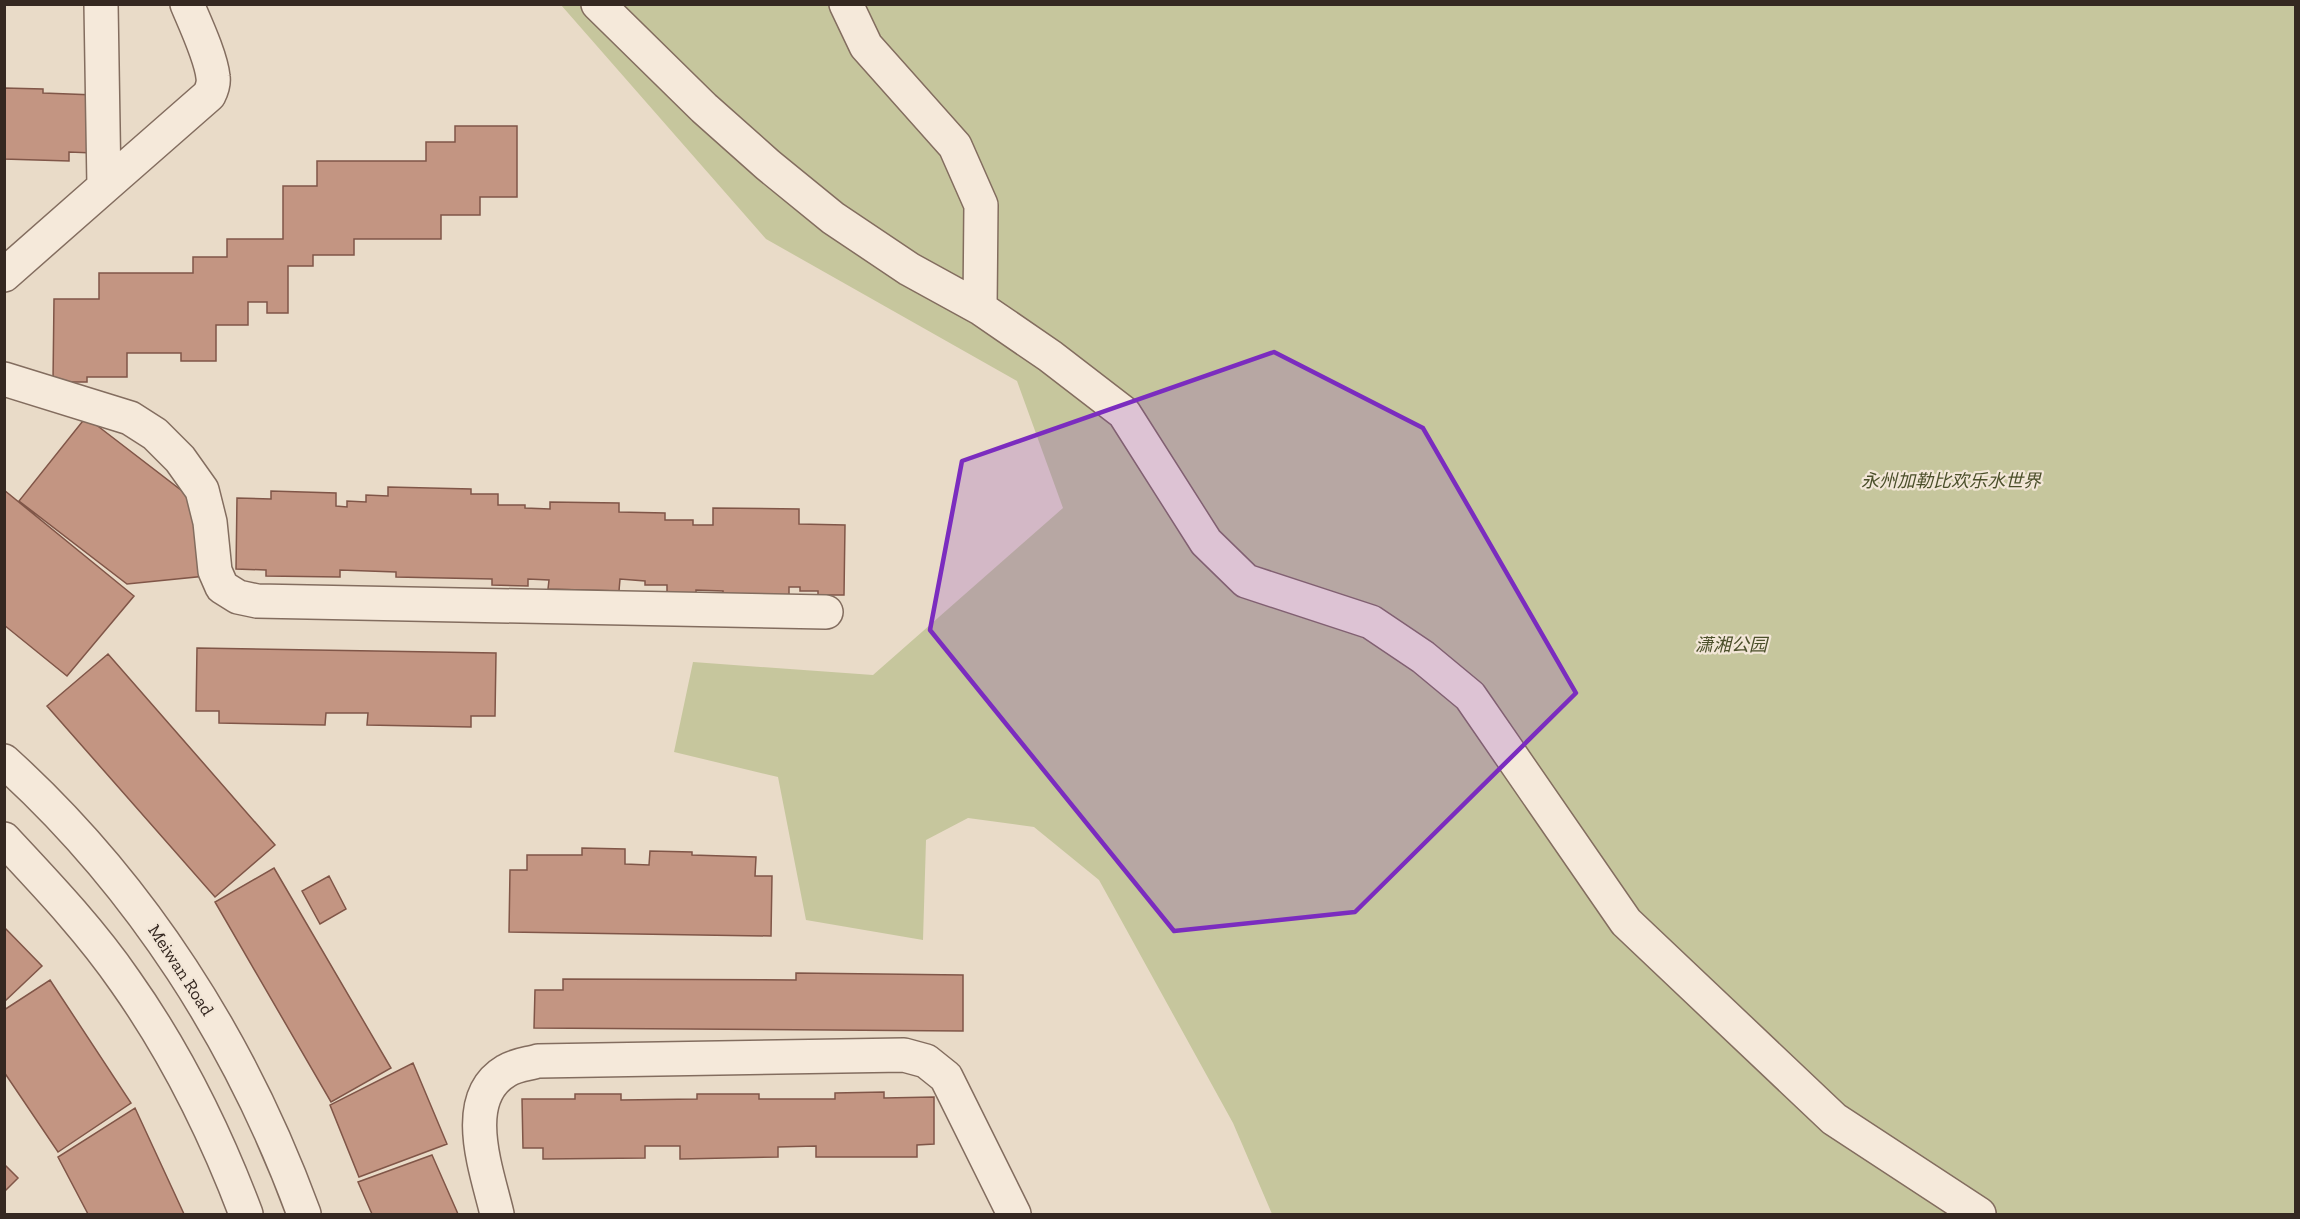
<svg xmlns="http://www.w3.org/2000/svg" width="2300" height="1219" viewBox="0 0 2300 1219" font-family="'Zilla Slab','Noto Sans SC',serif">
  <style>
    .green { fill: #c6c69d }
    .building { fill: #c39582; stroke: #805648; stroke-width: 1.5 }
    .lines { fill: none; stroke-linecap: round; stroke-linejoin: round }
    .minor-casing { stroke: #836d5f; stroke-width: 36 }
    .minor { stroke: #f5e9da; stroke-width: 33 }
    .marked { fill: #7b2cbf; fill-opacity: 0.2; stroke: #7b2cbf; stroke-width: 4.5; stroke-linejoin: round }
    .labels { text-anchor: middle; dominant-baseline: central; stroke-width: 4.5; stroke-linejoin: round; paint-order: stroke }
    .park-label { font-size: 18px; font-style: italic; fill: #4b4f2a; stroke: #f2e6d7 }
    .street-label { font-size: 18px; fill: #352821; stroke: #f2e6d7 }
  </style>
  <rect width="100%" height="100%" fill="#e9dbc8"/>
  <path class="green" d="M561,5H2295V1214H1272L1233,1123L1099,880L1034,827L968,818L926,840L923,940L806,920L778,777L674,752L693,662L873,675L1063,508L1017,381L766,239Z"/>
  <path class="building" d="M4,88L43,89V93L95,95L93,153L69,152V161L4,159Z
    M455,126H517V197H480V215H441V239H354V255H313V266H288V313H267V302H248V325H216V361H181V353H127V377H87V382H53L54,299H99V273H193V257H227V239H283V186H317V161H426V142H455Z
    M86,417L199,504L206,576L127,584L19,501Z
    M388,487L471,489V494H498V505H525V508L550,509V502L619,503V512L665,513V520H693V525H713V508L799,509V524L845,525L844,595H818V591H800V587H789V597L723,595V591L696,590V595H667V585H645V581L620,579L619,591L548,589L549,580L528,579V586L492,585V579L396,577V572L340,570V577L266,576V570L236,569L237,498L271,499V491L336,493V506L347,507V501L366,502V495L388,496Z
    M4,490L134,596L67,676L4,625Z
    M197,648L496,653L495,716H471V727L367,725L368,713H326L325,725L219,723V711H196Z
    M108,654L275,845L215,897L47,706Z
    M582,848L625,849V864L649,865L650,851L692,852V855L756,857L755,876H772L771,936L509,932L510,870H527V855H582Z
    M274,868L391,1068L331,1102L215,902Z
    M329,876L346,909L320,924L302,891Z
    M4,927L42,966L4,1002Z
    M796,973L963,975V1031L534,1028L535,990H563V979L796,980Z
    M50,980L131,1103L58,1152L4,1072V1010Z
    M413,1063L447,1144L359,1177L330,1105Z
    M884,1092V1098L934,1097V1144L917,1145V1157H816V1146L778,1147V1157L680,1159V1146H645V1158L543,1159V1148H523L522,1099H575V1094H621V1100L697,1099V1094H759V1099H835V1093Z
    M135,1108L184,1214H88L58,1157Z
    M432,1155L458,1214H372L358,1182Z
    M4,1164L18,1178L4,1192Z"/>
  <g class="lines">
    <defs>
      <path id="minor" d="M598,4L704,108L768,165L833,218L909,269L980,308L1050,356L1124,413L1206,542L1246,581L1371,622L1423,657L1470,696L1626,922L1834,1119L1979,1214
        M846,4L866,46L955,146L981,205L980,308
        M104,187L209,95C212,89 214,83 213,77C211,57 195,23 187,4
        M4,275L104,187L101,4
        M4,379L130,418L155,434L180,459L202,490L210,522L215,571L222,587L238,597L257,601L826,612
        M4,761C141,885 241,1042 304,1214
        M4,839C46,884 90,930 125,981C176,1053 215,1132 246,1214
        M497,1214C487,1171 459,1099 506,1071C515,1065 528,1064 538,1061L904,1055L926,1061L946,1077L1014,1214"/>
    </defs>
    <use href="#minor" class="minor-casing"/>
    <use href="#minor" class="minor"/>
  </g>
  <path class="marked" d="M1274,352L1423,428L1576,693L1355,912L1174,931L930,630L962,461Z"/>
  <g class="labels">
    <g class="park-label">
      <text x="1951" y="481">永州加勒比欢乐水世界</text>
      <text x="1731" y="645">潇湘公园</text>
    </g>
    <g class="street-label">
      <text transform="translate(181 970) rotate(57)">Meiwan Road</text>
    </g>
  </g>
  <rect width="2300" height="1219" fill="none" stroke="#352821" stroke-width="12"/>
</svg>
